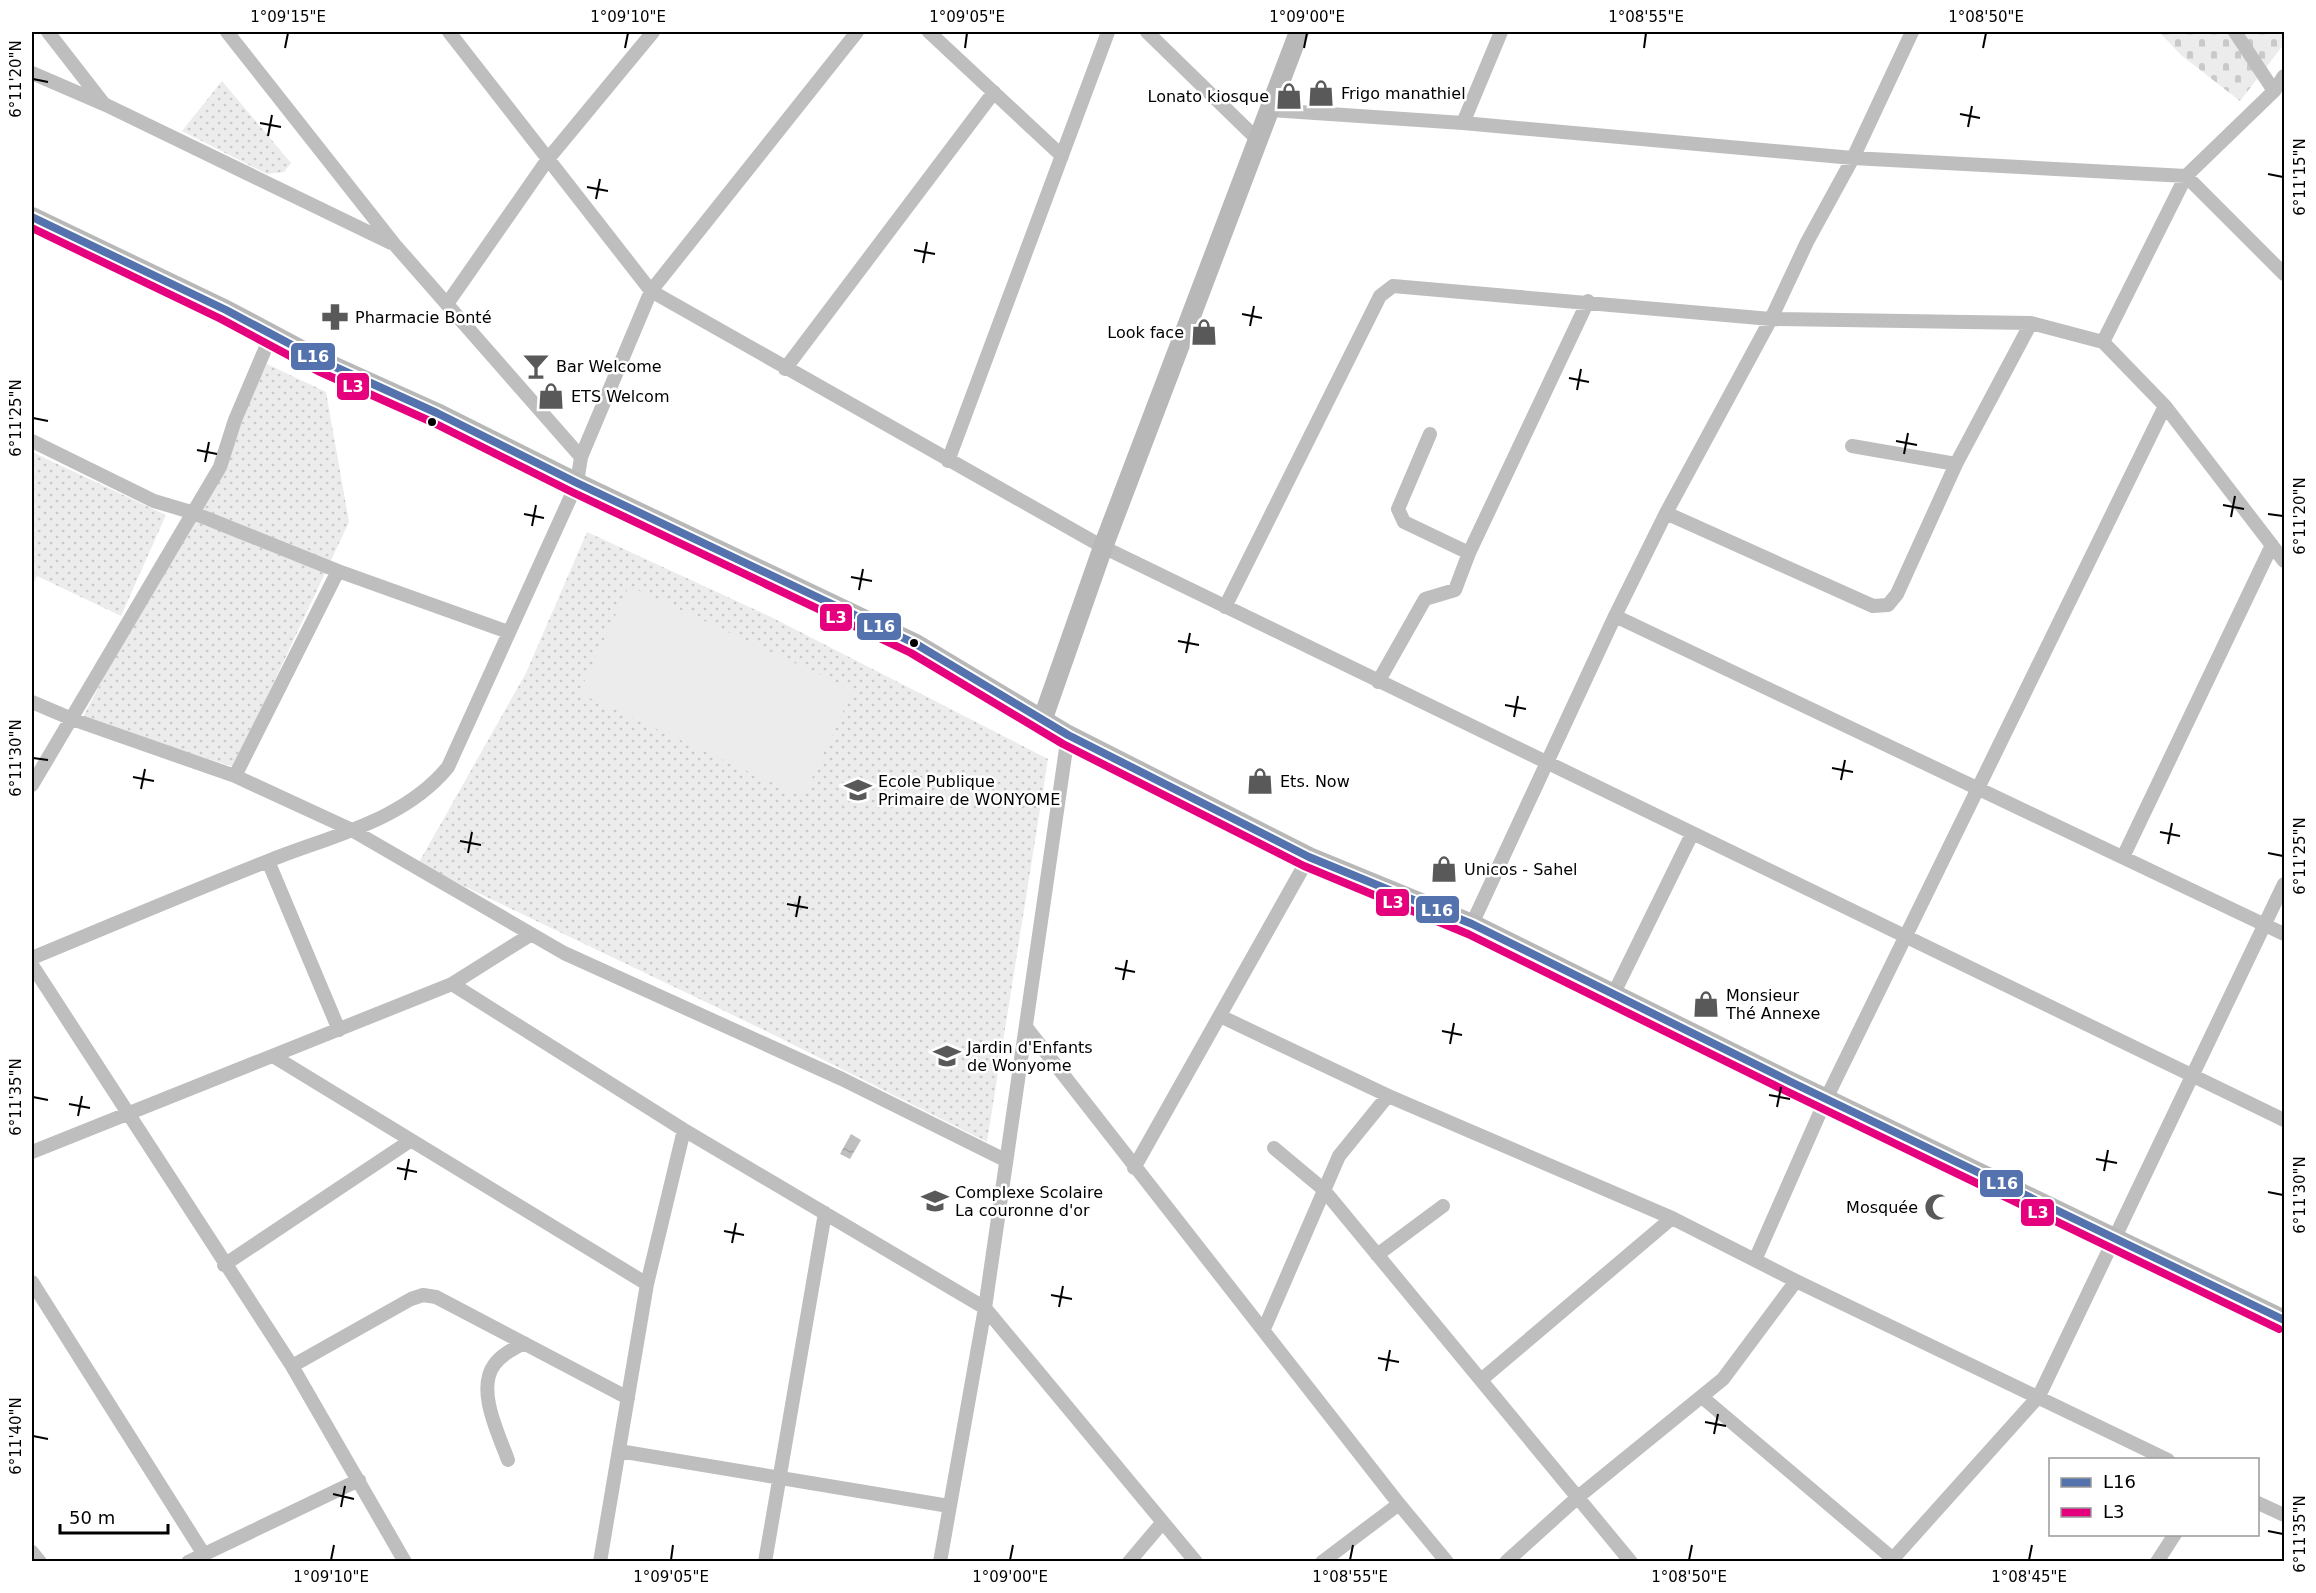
<svg xmlns="http://www.w3.org/2000/svg" width="2316" height="1593" viewBox="0 0 2316 1593" font-family="'DejaVu Sans',sans-serif">
  <style>
    .grass { fill: url(#grass-dots) }
    .cemetery { fill: url(#cemetery-stones) }
    .park { fill: #ececec }
    .water { fill: url(#water-ripples) }
    .lines { fill: none; stroke-linecap: round; stroke-linejoin: round }
    .street { stroke: #bebebe; stroke-width: 14 }
    .secondary { stroke: #b8b8b8; stroke-width: 20 }
    .bus-1-casing { stroke: #fff; stroke-width: 12 }
    .bus-2-casing { stroke: #fff; stroke-width: 12 }
    .bus-1 { stroke: #5472ae; stroke-width: 8 }
    .bus-2 { stroke: #e5007d; stroke-width: 8 }
    .ticks { fill: none; stroke: #000; stroke-width: 2 }
    .bus-dot { fill: #000; stroke: #fff; stroke-width: 2 }
    .labels { text-anchor: middle; dominant-baseline: central; stroke-width: 5; stroke-linejoin: round; paint-order: stroke }
    .poi-label { font-size: 16px; fill: #000; stroke: #fff; text-anchor: start }
    .line-badge { stroke: #fff; stroke-width: 2 }
    .badge-label { font-size: 16px; text-anchor: middle; font-weight: bold; fill: #fff }
    .neatline { fill: none; stroke: #000; stroke-width: 2 }
    .ticks-label { font-size: 15px; text-anchor: middle; fill: #000 }
  </style>
  <defs>
    <pattern id="grass-dots" width="8" height="8" patternUnits="userSpaceOnUse" patternTransform="scale(1.5)"><rect width="8" height="8" fill="#ececec"/><path d="M2 2h.1M6 6h.1" fill="none" stroke="#c9c9c9" stroke-width="1.8" stroke-linecap="round"/></pattern>
    <pattern id="cemetery-stones" width="16" height="16" patternUnits="userSpaceOnUse" patternTransform="scale(1.5)"><rect width="16" height="16" fill="#ececec"/><path d="M2 7V4a2 2 0 0 1 4 0v3zM10 15v-3a2 2 0 0 1 4 0v3z" fill="#c9c9c9"/></pattern>
    <pattern id="water-ripples" width="26" height="14" patternUnits="userSpaceOnUse" patternTransform="scale(1.5)"><rect width="26" height="14" fill="#bfbfbf"/><path d="M2 4q2-2 4 0t4 0M15 11q2-2 4 0t4 0" fill="none" stroke="#a2a2a2"/></pattern>
  </defs>
  <rect width="100%" height="100%" fill="#fff"/>
  <path class="grass" d="M222,81L291,163L284,172L267,174L182,131Z
    M267,364L326,392L349,522L234,767L82,719Z
    M32,452L166,515L121,616L37,576L32,586Z
    M587,532L771,617L1048,759L987,1142L764,1030L418,864L526,673Z"/>
  <path class="cemetery" d="M2159,32H2284V44L2240,101L2181,55Z"/>
  <path class="park" d="M629,586L853,690L803,797L579,693Z"/>
  <path class="water" d="M851,1134L861,1140L850,1159L840,1154Z"/>
  <g class="lines">
    <path class="street" d="M48,32L104,104
      M227,32L395,245L581,457
      M449,32L651,291L1103,547L2284,1120
      M929,32L1062,156
      M1147,32L1258,140
      M2235,32L2274,91
      M32,73L106,105L391,243
      M1270,110L1463,123L1853,158L2186,176L2284,274
      M1463,123L1501,32
      M447,304L548,159L653,32
      M2103,342L2186,176L2274,91L2284,76
      M785,369L994,92
      M1430,434L1398,509L1404,522L1469,553
      M32,441L154,501L191,512L338,571L508,632
      M1852,446L1956,464
      M948,461L1108,32
      M1666,513L1873,606L1888,605L1897,594L1956,464L2031,323
      M1225,607L1380,296L1393,286L1771,319L2031,323L2103,342L2165,406L2284,561
      M1615,616L2284,934
      M1378,682L1425,599L1455,590L1469,553L1588,301
      M32,702L72,719L235,776L350,829L564,953L842,1079L1005,1160
      M235,776L338,571
      M32,785L220,467L235,420L272,333
      M2123,857L2272,545
      M268,861L339,1030
      M1472,924L1615,616L1666,513L1771,319L1807,242L1853,158L1912,32
      M32,958C110,926 189,892 268,861C330,836 404,821 448,767L577,483L581,457L651,291L857,32
      M32,965L292,1366L405,1562
      M452,984L684,1130L985,1308L1196,1562
      M1613,995L1692,834
      M1220,1016L1393,1098L1672,1218L1796,1281L2168,1460
      M1026,1027L1399,1504L1447,1562
      M273,1056L647,1284
      M1274,1148L1323,1189L1631,1562
      M32,1152L452,984L530,935
      M1134,1168L1309,857
      M1377,1255L1443,1206
      M1755,1260L1826,1099L2165,406
      M224,1265L410,1141
      M32,1282L203,1553
      M1264,1329L1339,1156L1386,1098H1393
      M292,1366L411,1299L423,1295L436,1297L628,1398
      M1481,1380L1672,1218
      M1702,1397L1892,1558
      M619,1451L949,1506
      M508,1460C499,1435 476,1390 494,1365C501,1355 513,1349 524,1343
      M2258,1503L2284,1515
      M32,1552L40,1562
      M188,1562L359,1480
      M600,1562L647,1284L684,1130
      M765,1562L825,1213
      M940,1562L985,1308L1068,735
      M1129,1562L1162,1523
      M1322,1562L1399,1504
      M1506,1562L1578,1497L1723,1379L1796,1281
      M1890,1562L2039,1396L2284,884
      M2157,1562L2175,1534"/>
    <path class="secondary" d="M32,217L226,310L322,361L437,413L577,483L916,644L1068,735L1309,857L1472,924L1791,1082L2284,1320
      M1042,721L1103,547L1299,32"/>
    <defs>
      <path id="bus-1" d="M32,217L226,310L322,361L437,413L577,483L916,644L1068,735L1309,857L1472,924L1791,1082L2284,1320"/>
      <path id="bus-2" d="M32,228L221,319L318,371L432,422L572,492L911,653L1063,744L1304,866L1468,934L1786,1091L2279,1329"/>
    </defs>
    <use href="#bus-1" class="bus-1-casing"/>
    <use href="#bus-2" class="bus-2-casing"/>
    <use href="#bus-1" class="bus-1"/>
    <use href="#bus-2" class="bus-2"/>
  </g>
  <path class="ticks" d="M285,48L288,33M625,48L628,33M965,48L967,33M1304,48L1307,33M1644,48L1646,33M1983,48L1986,33M33,79L48,82M1960,114L1980,118M260,123L281,127M1968,127L1972,106M268,136L272,115M2268,174L2283,177M587,187L608,191M596,199L600,179M914,250L935,254M923,263L927,242M1242,314L1262,318M1250,326L1254,306M1569,378L1589,382M1577,390L1581,369M33,418L48,421M1896,441L1917,445M197,450L217,454M1904,454L1908,433M205,462L209,442M2223,505L2244,509M524,514L544,518M2268,514L2283,516M2231,517L2235,496M532,526L536,505M851,577L872,581M859,590L863,569M1178,641L1199,645M1186,653L1190,633M1505,705L1526,709M1514,717L1518,696M33,758L48,760M1832,768L1853,772M133,777L154,781M1841,780L1845,760M141,789L145,769M2160,832L2180,836M460,841L481,845M2168,844L2172,823M468,853L472,832M2268,853L2283,856M787,904L808,908M796,917L800,896M1115,968L1135,972M1123,980L1127,960M1442,1031L1462,1035M1450,1044L1454,1023M1769,1095L1790,1099M33,1097L48,1100M69,1104L90,1108M1777,1107L1781,1087M78,1116L82,1096M2096,1159L2117,1163M397,1168L417,1172M2104,1171L2108,1150M405,1180L409,1159M2268,1192L2283,1195M724,1231L744,1235M732,1243L736,1223M1051,1295L1072,1299M1059,1307L1063,1286M1378,1358L1399,1362M1386,1371L1390,1350M1705,1422L1726,1426M1714,1434L1718,1414M33,1436L48,1439M333,1494L354,1499M341,1507L345,1486M2268,1531L2283,1534M331,1560L334,1545M671,1560L673,1545M1010,1560L1013,1545M1350,1560L1353,1545M1689,1560L1692,1545M2029,1560L2032,1545"/>
  <defs>
    <symbol id="shop-bare" viewBox="-9 -9 18 18"><path d="M-5-2.5h2.3a2.7 3.5 0 0 1 5.4 0H5L5.5 6h-11ZM-1.5-2.5h3a1.5 2.3 0 0 0-3 0Z" fill="#595959" stroke="#fff" stroke-width="2.5" paint-order="stroke"/></symbol>
    <symbol id="pharmacy-bare" viewBox="-9 -9 18 18"><path d="M-2-6h4v4h4v4h-4v4h-4v-4h-4v-4h4Z" fill="#595959" stroke="#fff" stroke-width="2.5" paint-order="stroke"/></symbol>
    <symbol id="bar-bare" viewBox="-9 -9 18 18"><path d="M-6-5H6L.8 .8V4.5H3.5V6h-7V4.5H-.8V.8Z" fill="#595959" stroke="#fff" stroke-width="2.5" paint-order="stroke"/></symbol>
    <symbol id="school-bare" viewBox="-9 -9 18 18"><path d="M0-5L7-2L0 1L-7-2ZM-4 1L0 2.5L4 1V4Q0 6-4 4Z" fill="#595959" stroke="#fff" stroke-width="2.5" paint-order="stroke"/></symbol>
    <symbol id="mosque-bare" viewBox="-9 -9 18 18"><path d="M3.5-4.9A6 6 0 1 0 3.5 4.9A5 5 0 1 1 3.5-4.9Z" fill="#595959" stroke="#fff" stroke-width="2.5" paint-order="stroke"/></symbol>
  </defs>
  <g fill-rule="evenodd">
    <use href="#shop-bare" x="1302" y="74" width="38" height="38"/>
    <use href="#shop-bare" x="1270" y="77" width="38" height="38"/>
    <use href="#pharmacy-bare" x="316" y="298" width="38" height="38"/>
    <use href="#shop-bare" x="1185" y="313" width="38" height="38"/>
    <use href="#bar-bare" x="517" y="347" width="38" height="38"/>
    <use href="#shop-bare" x="532" y="377" width="38" height="38"/>
    <use href="#shop-bare" x="1241" y="762" width="38" height="38"/>
    <use href="#school-bare" x="839" y="771" width="38" height="38"/>
    <use href="#shop-bare" x="1425" y="850" width="38" height="38"/>
    <use href="#shop-bare" x="1687" y="985" width="38" height="38"/>
    <use href="#school-bare" x="928" y="1037" width="38" height="38"/>
    <use href="#school-bare" x="916" y="1182" width="38" height="38"/>
    <use href="#mosque-bare" x="1919" y="1188" width="38" height="38"/>
  </g>
  <g class="bus-dot">
    <circle cx="432" cy="422" r="5"/>
    <circle cx="914" cy="643" r="5"/>
  </g>
  <g class="labels">
    <g class="poi-label">
      <text x="1341" y="93">Frigo manathiel</text>
      <text x="1269" y="96" text-anchor="end">Lonato kiosque</text>
      <text x="355" y="317">Pharmacie Bonté</text>
      <text x="1184" y="332" text-anchor="end">Look face</text>
      <text x="556" y="366">Bar Welcome</text>
      <text x="571" y="396">ETS Welcom</text>
      <text x="878" y="781">Ecole Publique<tspan x="878" dy="18">Primaire de WONYOME</tspan></text>
      <text x="1280" y="781">Ets. Now</text>
      <text x="1464" y="869">Unicos - Sahel</text>
      <text x="1726" y="995">Monsieur<tspan x="1726" dy="18">Thé Annexe</tspan></text>
      <text x="967" y="1047">Jardin d'Enfants<tspan x="967" dy="18">de Wonyome</tspan></text>
      <text x="955" y="1192">Complexe Scolaire<tspan x="955" dy="18">La couronne d'or</tspan></text>
      <text x="1918" y="1207" text-anchor="end">Mosquée</text>
    </g>
  </g>
  <g class="line-badge">
    <rect x="290" y="342" width="46" height="29" rx="6" fill="#5472ae"/>
    <rect x="336" y="372" width="34" height="29" rx="6" fill="#e5007d"/>
    <rect x="819" y="603" width="34" height="29" rx="6" fill="#e5007d"/>
    <rect x="856" y="612" width="46" height="29" rx="6" fill="#5472ae"/>
    <rect x="1375" y="888" width="35" height="29" rx="6" fill="#e5007d"/>
    <rect x="1415" y="895" width="45" height="29" rx="6" fill="#5472ae"/>
    <rect x="1979" y="1169" width="45" height="29" rx="6" fill="#5472ae"/>
    <rect x="2020" y="1198" width="35" height="29" rx="6" fill="#e5007d"/>
  </g>
  <g class="badge-label">
    <text x="313" y="362">L16</text>
    <text x="353" y="392">L3</text>
    <text x="836" y="623">L3</text>
    <text x="879" y="632">L16</text>
    <text x="1393" y="908">L3</text>
    <text x="1437" y="916">L16</text>
    <text x="2002" y="1189">L16</text>
    <text x="2038" y="1218">L3</text>
  </g>
  <rect width="2316" height="1593" fill="none" stroke="#ffffff" stroke-width="66"/>
  <rect x="2049" y="1458" width="210" height="78" fill="#ffffff" stroke="#999999" stroke-width="1.5"/>
  <rect x="2061" y="1478" width="30" height="9" fill="#5472ae" stroke="#999999" stroke-width="1.5"/>
  <text x="2103" y="1488" font-size="18" fill="#000000">L16</text>
  <rect x="2061" y="1508" width="30" height="9" fill="#e5007d" stroke="#999999" stroke-width="1.5"/>
  <text x="2103" y="1518" font-size="18" fill="#000000">L3</text>
  <path d="M60 1524v9h108v-9" fill="none" stroke="#000000" stroke-width="3"/>
  <text x="69" y="1524" font-size="18" fill="#000000" stroke="#ffffff" stroke-width="4.5" paint-order="stroke">50 m</text>
  <rect x="33" y="33" width="2250" height="1527" class="neatline"/>
  <g class="ticks-label">
    <text x="288" y="22">1°09'15"E</text>
    <text x="628" y="22">1°09'10"E</text>
    <text x="967" y="22">1°09'05"E</text>
    <text x="1307" y="22">1°09'00"E</text>
    <text x="1646" y="22">1°08'55"E</text>
    <text x="1986" y="22">1°08'50"E</text>
    <text transform="translate(16 79) rotate(-90)" y="5">6°11'20"N</text>
    <text transform="translate(2300 177) rotate(-90)" y="5">6°11'15"N</text>
    <text transform="translate(16 418) rotate(-90)" y="5">6°11'25"N</text>
    <text transform="translate(2300 516) rotate(-90)" y="5">6°11'20"N</text>
    <text transform="translate(16 758) rotate(-90)" y="5">6°11'30"N</text>
    <text transform="translate(2300 856) rotate(-90)" y="5">6°11'25"N</text>
    <text transform="translate(16 1097) rotate(-90)" y="5">6°11'35"N</text>
    <text transform="translate(2300 1195) rotate(-90)" y="5">6°11'30"N</text>
    <text transform="translate(16 1436) rotate(-90)" y="5">6°11'40"N</text>
    <text transform="translate(2300 1534) rotate(-90)" y="5">6°11'35"N</text>
    <text x="331" y="1582">1°09'10"E</text>
    <text x="671" y="1582">1°09'05"E</text>
    <text x="1010" y="1582">1°09'00"E</text>
    <text x="1350" y="1582">1°08'55"E</text>
    <text x="1689" y="1582">1°08'50"E</text>
    <text x="2029" y="1582">1°08'45"E</text>
  </g>
</svg>
